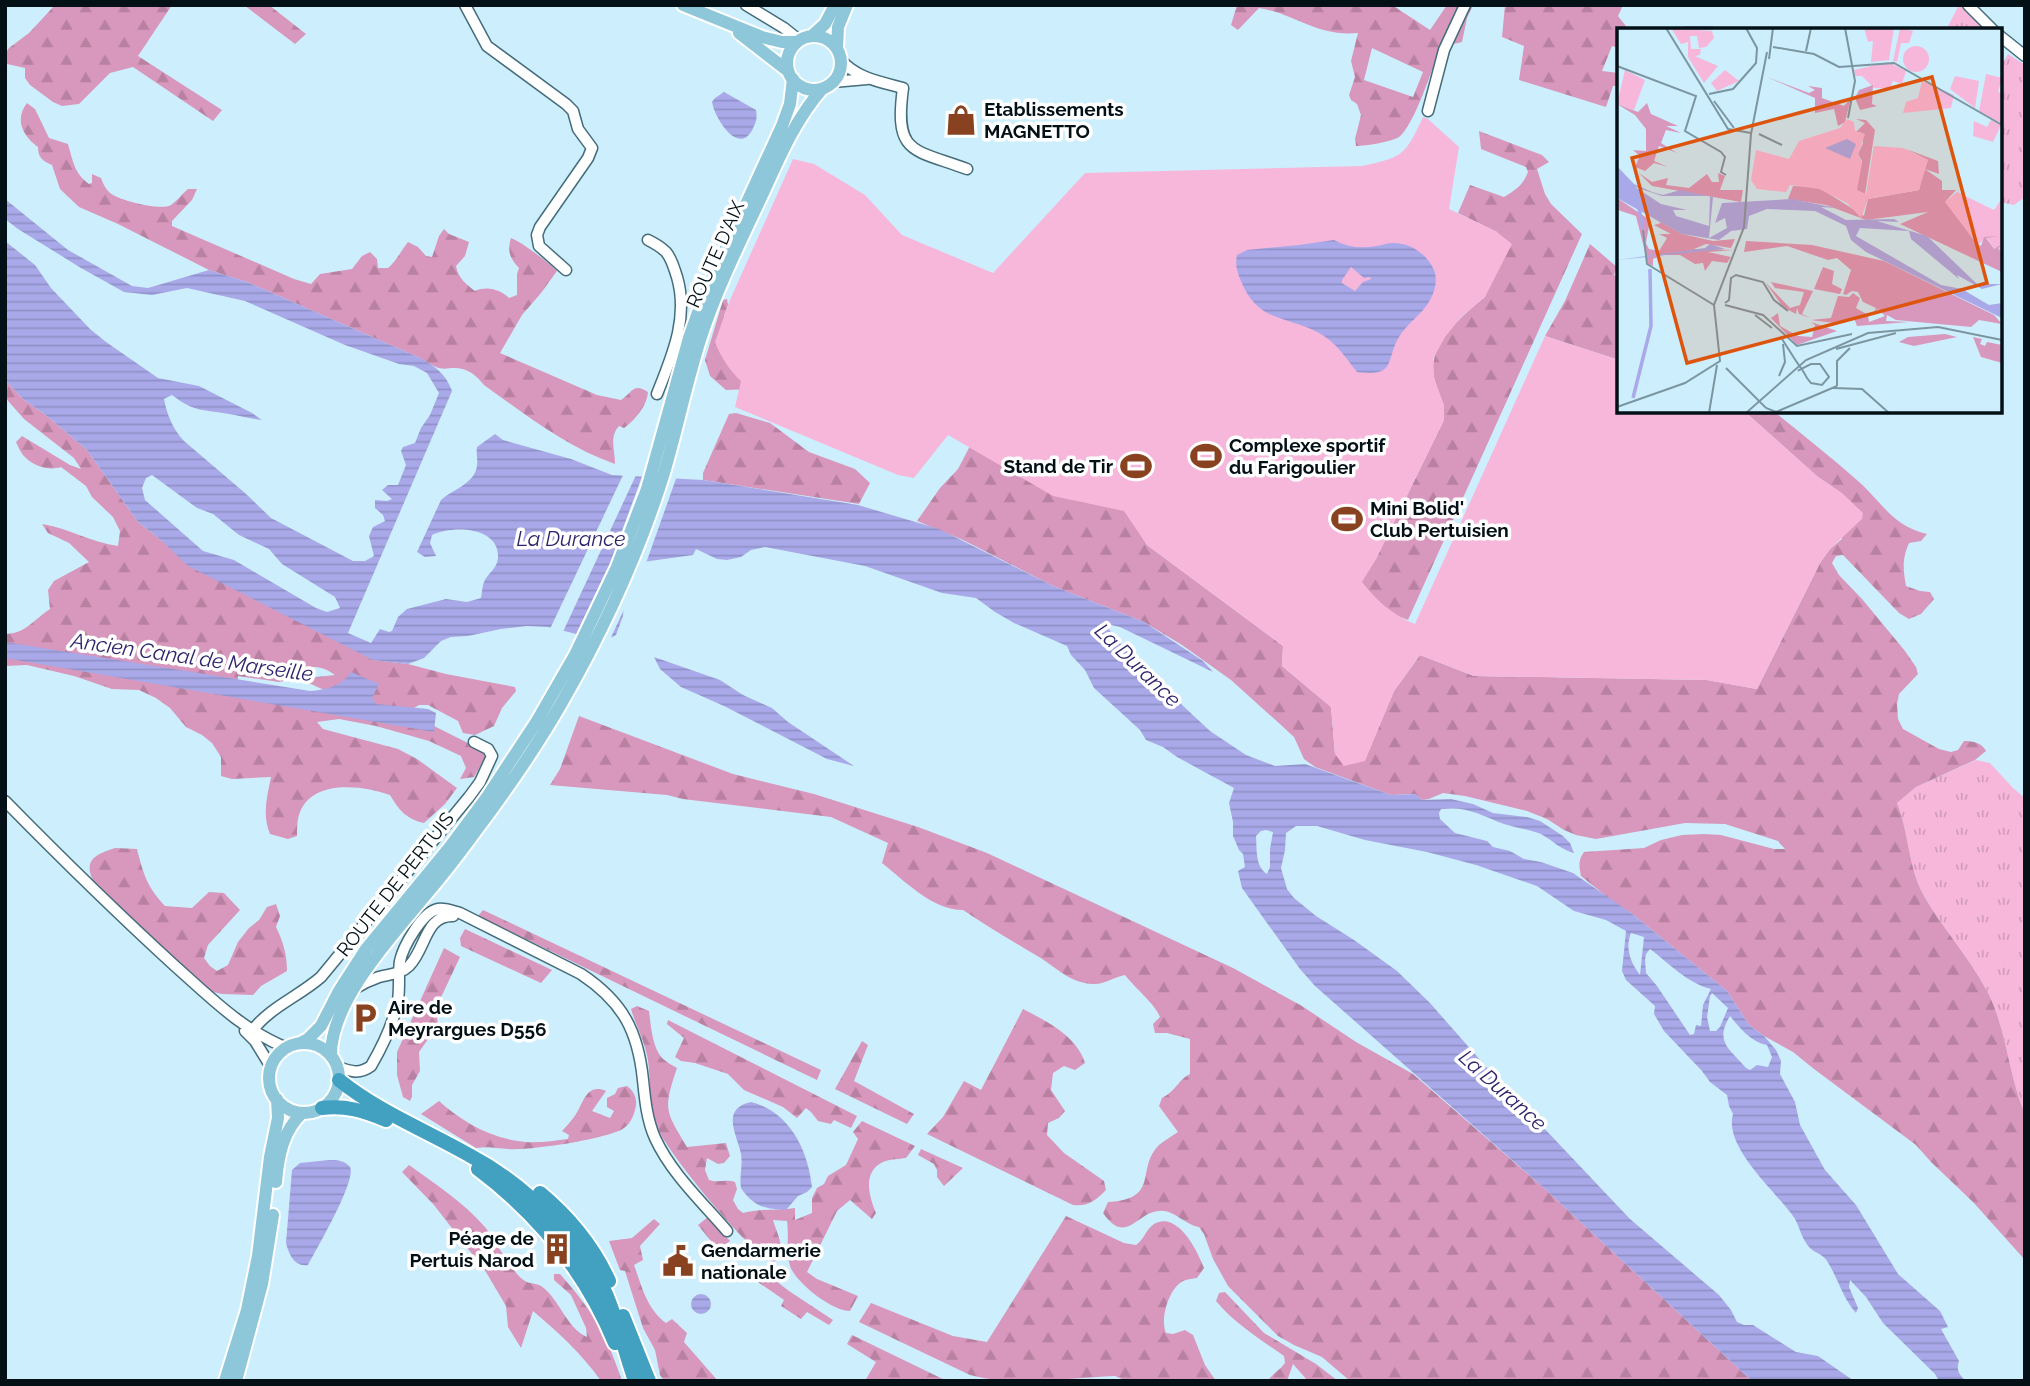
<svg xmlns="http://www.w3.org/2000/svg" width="2030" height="1386" viewBox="0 0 2030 1386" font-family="Raleway,sans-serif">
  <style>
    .grass { fill: url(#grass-tufts) }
    .forest { fill: url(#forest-firs); fill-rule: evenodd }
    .park { fill: #f7b7db }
    .water { fill: url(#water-rules); fill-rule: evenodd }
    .pier { fill: #cdeffd }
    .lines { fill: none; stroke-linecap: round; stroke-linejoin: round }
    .minor-casing { stroke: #446c7b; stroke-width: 13 }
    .major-casing { stroke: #fff; stroke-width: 16 }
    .highway-casing { stroke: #fff; stroke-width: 18 }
    .minor { stroke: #fff; stroke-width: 10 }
    .major { stroke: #8ec7da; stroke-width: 12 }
    .highway { stroke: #42a1c1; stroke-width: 14 }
    .labels { text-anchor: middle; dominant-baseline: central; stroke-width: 7; stroke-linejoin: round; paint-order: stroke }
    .poi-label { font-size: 19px; font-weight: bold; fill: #031117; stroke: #fff; text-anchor: start }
    .street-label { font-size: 19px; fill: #031117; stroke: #fff }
    .water-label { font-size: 21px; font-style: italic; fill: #2e236c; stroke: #fff }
    .inset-river { fill: none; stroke: #a9a9e9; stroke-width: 3.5 }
    .inset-road { fill: none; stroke: #7c96a1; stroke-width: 2 }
    .view { fill: #dd550d; fill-opacity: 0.15; stroke: #dd550d; stroke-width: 3.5 }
    .inset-edge { fill: none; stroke: #031117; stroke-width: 3.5 }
  </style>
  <defs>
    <pattern id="grass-tufts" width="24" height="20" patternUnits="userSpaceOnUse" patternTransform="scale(1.75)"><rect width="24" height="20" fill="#f7b7db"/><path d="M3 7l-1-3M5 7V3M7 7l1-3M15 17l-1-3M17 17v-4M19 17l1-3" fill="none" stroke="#d29cbb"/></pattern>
    <pattern id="forest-firs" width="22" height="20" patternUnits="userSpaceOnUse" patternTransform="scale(1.75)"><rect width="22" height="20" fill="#d897bc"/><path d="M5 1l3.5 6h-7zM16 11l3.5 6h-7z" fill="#b881a1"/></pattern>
    <pattern id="water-rules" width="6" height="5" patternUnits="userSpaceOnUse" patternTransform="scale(1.75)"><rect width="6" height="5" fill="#a9a9e9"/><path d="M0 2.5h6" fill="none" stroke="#9090c7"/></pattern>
  </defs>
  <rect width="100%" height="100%" fill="#cdeffd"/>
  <path class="grass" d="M1959,5L1968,11L1987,30H1946Z
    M2008,54L2025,65V197L2014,205L2000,202V68Z
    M1976,760L1990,763L2013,788L2025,798V1114C2008,1075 2007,1029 1987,991C1969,957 1943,929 1924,896C1908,867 1909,833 1897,803L1916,787Z"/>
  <path class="forest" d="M55,5H172L138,56L222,110L213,121L133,67L110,73L79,104L62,106L53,102L30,85L25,78V68L7,64L5,54L9,48L29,33Z
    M244,5H269L306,34L295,44Z
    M1237,5H1392L1430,30L1447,5H1473L1467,18L1462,42L1440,47C1433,67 1414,126 1399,137C1391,142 1365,146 1356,146L1355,139L1361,115L1357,104L1351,100L1349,95L1355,77L1351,61L1358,33C1316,37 1296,14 1259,8L1238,30L1231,25ZM1372,48L1423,72L1413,97L1364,80Z
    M1505,5H1623L1618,16L1629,30H1619V48L1612,46L1602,71L1619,73V86H1613L1606,107L1519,80L1524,46L1502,37Z
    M27,103L35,109L49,138L68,144C73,161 74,173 89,184L92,183V174L101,178C104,186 107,192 115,196C124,201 162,211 171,205C177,201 182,194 188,189H197L192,200L172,221V226L294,279L311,284L320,274L352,269L362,256L370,252L377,259L378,268H388C397,260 401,251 408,242L418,247L426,256L432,257L439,236L444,229L449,234L469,242L465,256L456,266C458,278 466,284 475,291C486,286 500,289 509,298L517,295V274L519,268C510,259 507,251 511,238C520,241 551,264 557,271L541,293L522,315L500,353L597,395L621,400C632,393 633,382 648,392C647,406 635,420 624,428L619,426C609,437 615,450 615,464C566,447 526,415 484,385C477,376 467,367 454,368C448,368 443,370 436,367C431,365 425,361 420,358L247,282L209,270L118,224L79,207L60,189L52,165C43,161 38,158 38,147C23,136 14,120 27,103Z
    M1479,131L1542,155L1549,162L1537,169L1545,194L1551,204L1582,234L1408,620L1398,616L1378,602L1361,582L1376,559L1444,420C1444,399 1438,395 1434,377C1427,344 1462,316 1485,297L1497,232L1458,213L1470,185L1504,197C1516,190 1523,185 1528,172L1526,167L1481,149Z
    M1590,244L1617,267L1614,275L1619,279V360L1545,336L1565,301Z
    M727,299L728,305L724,316L751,389L726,390L710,376L705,360L723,300Z
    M5,380L23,399L47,416L87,450L138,522L162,541L373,660L408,664L446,674L515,687L516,691L502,708L494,726L475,735L463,733L458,721L428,705H419C397,722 332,694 309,683L316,677L335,675C322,665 310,665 295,671L291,679L279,682L238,676V680L422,720L486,752L485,758L474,777L460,779L466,768L461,756L429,741L376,726L339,719L317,722L323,729L398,749L417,759L457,788L445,804L424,823C406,819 399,810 390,795C361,785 307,778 298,819C297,824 297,830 297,836L288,839L270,834C262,815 267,797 271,777L232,779L221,776V757L212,743L202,735L186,727L170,708L156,698L139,690L112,689L74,676L27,665L5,666V634C26,634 34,619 50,609L48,590L54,581L89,562L69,543L48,533L42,524C69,528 92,543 118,546L120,531L113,517L92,497L86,486L61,467C49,471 34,466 26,458C21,454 18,446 16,442L22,436L70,465L81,469L74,458L24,419L9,402L5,397Z
    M1744,411H1773L1777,414C1804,436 1832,458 1858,481C1883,503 1892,526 1927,534L1921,541L1909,543C1902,559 1903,569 1906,586L1920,591L1930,592L1934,599L1921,614L1909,619L1899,613L1843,555L1836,556L1832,563L1839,575L1862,599L1905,651L1916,667L1918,674L1899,694L1897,704L1898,719L1903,729L1939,749L1951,752L1958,750L1964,741C1973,741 1982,743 1986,751L1975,760L1916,787L1897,803C1909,833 1908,867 1924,896C1943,929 1969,957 1987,991C2007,1029 2008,1075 2025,1114V1260L1973,1202L1931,1162L1916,1145L1814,1069L1793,1052L1764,1036L1749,1025L1727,991L1631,913L1617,905L1581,876C1579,866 1578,860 1584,852L1644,848L1661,840L1682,835L1704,834L1721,835L1774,849H1785L1778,841L1725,824L1685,823L1596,839L1576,835L1564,830L1547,819L1527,811L1465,796L1443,793L1429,799L1422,800L1415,794L1391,795L1315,767L1304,759L1294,737L1281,725L1231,680L1182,645L1144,622L1053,586L963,540L917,521L940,488L958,469L970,446L1121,499L1147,545L1283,646L1282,666L1331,707L1335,754L1365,760L1394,691L1420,655L1474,676L1707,680L1757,689L1820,563L1830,549L1842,539L1843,494L1818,477Z
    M736,413L770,423L809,452L855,469L870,483L859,504L703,480V473L729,414Z
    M579,716L733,774L814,794L918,827L987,853L1233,968L1302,1006L1356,1042L1413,1074L1545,1189L1752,1381H1350L1322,1357L1294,1345L1278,1336L1228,1286L1213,1259L1204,1234L1199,1227C1185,1225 1173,1209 1159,1211C1137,1212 1126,1246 1103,1213L1108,1202C1161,1199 1135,1169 1159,1145C1165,1140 1172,1136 1178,1132L1159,1106L1162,1098C1177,1090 1178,1080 1190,1074V1039L1167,1033H1155L1153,1024L1160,1017C1155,1004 1135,988 1125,975C1114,977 1103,985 1093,984C1070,983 1057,968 1039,957C1014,942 988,927 963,910C932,910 905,881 882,863L888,843L831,817L683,799L667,795L550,785L560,769Z
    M115,848L137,849C143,873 147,887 165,906L192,908L209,892L224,893L240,910L208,945L204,958L210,966L217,971L228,965L238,942L249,928L259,920L267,907L276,904L280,916L276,927C283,941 287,955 287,971L261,986L253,995L222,994L213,992L96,887C83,862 90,856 115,848Z
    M483,910L821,1070L817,1080L478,916Z
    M465,929L552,970L541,983L461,946L460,938Z
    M444,948L460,957L436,1008L438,1025L419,1052L420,1071L412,1085V1097L410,1101L403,1097L397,1075V1052Z
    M637,1006L649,1011C651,1026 652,1046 662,1058C666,1062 672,1065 677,1068C663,1110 665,1110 687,1147L726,1143L730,1156L724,1163L718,1164L707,1158L705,1170L709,1180C718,1183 725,1179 735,1182L737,1189L733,1200L738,1209L743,1213C760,1208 778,1211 795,1208V1220L812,1213V1198L817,1188L824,1184L828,1176L846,1165L858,1139L853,1132L862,1121L915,1146L906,1158C899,1159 890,1159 883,1162C862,1172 869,1196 876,1213L872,1219L850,1200L837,1211L807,1272L817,1279L858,1296L850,1311C832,1311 796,1283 790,1266C786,1252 789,1235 787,1221L773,1220C777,1234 788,1252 774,1262C752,1257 668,1153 658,1129C648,1107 651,1083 648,1060C645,1042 636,1026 631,1009Z
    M1023,1009C1046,1021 1077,1036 1085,1063L1075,1070L1064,1066L1053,1073L1051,1090L1065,1111L1059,1118L1048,1123L1047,1135L1064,1153L1104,1181L1106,1190C1096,1200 1088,1207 1073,1205L927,1134L943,1117L964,1081L981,1090Z
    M668,1020L857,1116L851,1128L834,1120L831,1124L818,1121L811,1112L806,1108L797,1118L783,1107L744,1090L728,1074L695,1063L681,1061L675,1057L684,1038L667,1024Z
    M862,1041L868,1045L854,1081L914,1114L907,1124L835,1089Z
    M627,1086C635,1092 638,1100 635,1110C633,1117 630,1124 624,1128C609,1139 527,1151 508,1149C496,1148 488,1146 476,1148L421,1114L439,1101C460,1120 488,1137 518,1141C534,1144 552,1141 568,1139L569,1135L562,1131C566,1127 570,1122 574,1117C583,1106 585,1082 606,1091L592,1111L610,1118L614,1111L607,1107V1098L615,1094L618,1088Z
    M921,1149L963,1168L944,1186L937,1177V1170L934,1164L918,1155Z
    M409,1165C435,1184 462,1201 484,1226C495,1238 512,1274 525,1281C530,1284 536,1283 541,1286C560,1299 566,1328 587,1337L586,1328L571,1295L554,1280V1274H560C592,1310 607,1335 622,1381H601C582,1354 558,1332 533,1311L521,1348L508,1327L506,1306L486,1272L434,1205L402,1172Z
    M1066,1216L1124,1243L1136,1245C1144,1240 1146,1229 1154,1224C1178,1210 1198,1252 1204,1268L1197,1278C1191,1279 1185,1279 1180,1283C1168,1292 1160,1320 1166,1333L1173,1334L1185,1330L1193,1335L1205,1365L1216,1381H1127L1115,1376C1071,1378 1011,1386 970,1375L859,1322L871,1303L953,1336L987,1342Z
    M708,1217L730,1241L718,1250L698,1225Z
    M654,1219L660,1224L640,1246L643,1260L634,1265C642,1287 647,1309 666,1323L672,1319L687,1333L684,1342L718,1381H664L660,1375L655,1350L643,1328L625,1271L620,1270L609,1241L632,1238Z
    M763,1271L789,1291L833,1320L829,1325L807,1312L801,1319L781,1306L784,1300L755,1280Z
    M1225,1292L1264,1333L1316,1364L1338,1381H1308L1293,1364L1287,1381H1268C1272,1374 1280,1370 1285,1363L1284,1356C1260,1339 1235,1324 1216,1301L1219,1293Z
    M852,1335L947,1381H865L876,1362L847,1344Z"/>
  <path class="park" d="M1423,117L1428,119L1459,147L1449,209L1497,232L1512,244L1485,297L1462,316L1445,337L1433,359L1434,378L1444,405V420L1376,559L1362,582C1377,601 1392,615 1415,624L1545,336L1619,360V411H1744L1818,477L1843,494L1863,513L1862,519L1830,549L1820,563L1757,689L1707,680L1474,676L1420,655L1394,691L1365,761L1344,766L1335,754L1331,707L1282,666L1283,646L1147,545L1124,511L1053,496L948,435L914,478L898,475L735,407L741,381C730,371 720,356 715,342L730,300L793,159L814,164L865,195L902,235L993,273L1085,173L1362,166C1403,157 1405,156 1423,117Z"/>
  <path class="water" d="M724,92L756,110C757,116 757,120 754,126C741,159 715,120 712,102L715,98Z
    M5,199L68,250L132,286L148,288L209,270L247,282L420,358C435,366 446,374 452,391L348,633L371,643L380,629L389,632L392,631L398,617L407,609L446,599L467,602L481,598C482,593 482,587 484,582C488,573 497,569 498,558C500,526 452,525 432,535L430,543L436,556L425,557L417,552L441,500C452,490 476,483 477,465C478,459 476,454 477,447L495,434L503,440L571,459L612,475L703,480L858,505L939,529L1053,586L1144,622L1203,661L1213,672L1120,627L1111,625L1108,628L1124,648L1167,691L1210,731L1246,755L1275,766L1305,764L1391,795L1415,794L1422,800L1451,799L1473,804L1493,813L1527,817L1540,821L1563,836L1570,843L1574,853C1561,850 1552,840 1541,834C1529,829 1516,828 1504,824C1480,815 1468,806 1441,809L1439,813L1440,819L1455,833L1487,841L1493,847L1510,851L1524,859L1541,862L1573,873L1631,913L1727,991L1749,1025L1764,1036L1776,1050L1781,1061L1780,1074L1795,1102L1800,1125L1825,1170L1856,1205L1898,1274L1940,1311L1948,1327L1941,1329L1959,1361C1956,1370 1959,1375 1966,1381H1939L1935,1374L1883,1323L1866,1297L1850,1280L1849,1287L1858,1308L1856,1313C1842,1297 1838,1278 1827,1261C1823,1254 1815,1253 1810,1248C1802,1240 1800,1228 1795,1219C1778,1193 1723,1148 1733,1114L1729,1106L1727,1095L1710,1082L1702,1071L1664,1031L1654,1014L1655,1006L1626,980L1622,971L1626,931L1606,920L1574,911L1537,886L1476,865L1427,852L1365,840L1317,826H1296L1286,833L1285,850L1281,868L1287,889L1294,898L1316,916L1354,940L1397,971L1430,1003L1488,1069L1630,1219L1719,1295L1731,1310L1737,1322L1744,1325H1753L1796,1352L1818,1356L1854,1381H1752L1545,1189L1315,986L1300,969L1242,888L1238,871L1245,867L1243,854L1239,850L1233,836V822L1229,803L1234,788L1177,757L1163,747L1146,740L1140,730L1094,688L1085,670L1071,655L1067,646L1014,623L995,612L976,598L942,593L865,566L765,547L751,550L741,557L727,560L717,559L696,549L693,555L643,562L625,595L623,616L616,635L605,641L548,627L527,626L501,629L468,636L451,637L441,641L424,658L408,664L373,660L188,566L162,541L138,522L87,450L47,416L23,399L5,380V241L35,265L51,288L90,329L106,342L158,378L199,386L252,413L262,420C251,419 241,416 229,414C203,409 195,413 172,395L164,399C167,415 173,429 184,441L245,493L271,518L353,561H365L374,556L369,536L373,527L385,521L383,515L375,508V500L387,501L392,499L382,490L388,485H398L406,465L401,451L403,447L415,443L421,428L430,415L439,393L427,373L414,366L399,364L345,345L245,301L187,288L152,295L124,292L81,268L18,229L5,219ZM152,475L197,508L213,514L239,535L269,549L282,564L335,597L340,608L327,612L316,608L234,560L203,551L145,500L142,488L146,478ZM1266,830L1273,832L1270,849V867L1267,874C1255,866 1257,850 1256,836L1261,831ZM1631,933L1644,937L1640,975C1630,962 1625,948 1631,933ZM1650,949C1670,964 1687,983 1711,989L1703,1005L1701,1026L1696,1025L1694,1034L1690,1035L1657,986L1646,973L1645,960L1646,954ZM1712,993L1728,1008L1720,1027L1716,1031H1710L1707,1017L1710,996ZM1730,1016C1740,1028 1751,1042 1767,1045L1772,1057L1768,1067L1757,1065L1750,1070L1746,1068C1730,1049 1714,1042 1730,1016Z
    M1334,240C1347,247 1361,249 1376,246C1381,246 1386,243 1392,243C1410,242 1427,254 1434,270C1438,280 1435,291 1430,300C1422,315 1407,323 1399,337C1385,361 1397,377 1357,372C1345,357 1336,342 1319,333C1285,315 1258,323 1241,281C1237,272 1235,265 1237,255L1247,250L1299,245ZM1351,267L1364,278L1370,277L1371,279L1363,282L1355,291L1342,283V280Z
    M5,642L310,691C326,690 342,686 351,672L379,684L372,698L376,704L428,709L436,713L434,732L5,658Z
    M654,657L720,680L743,695L772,708L788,722L854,766L827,759L724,706L681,687L660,669Z
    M751,1102C790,1112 808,1150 812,1187L807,1192L798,1196L786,1210C765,1209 754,1207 741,1188C739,1177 743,1166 741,1154C737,1134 720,1109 751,1102Z
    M329,1160C336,1160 345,1160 350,1167C357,1180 316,1250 308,1265C294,1267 289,1254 286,1243L292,1170L300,1163Z
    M691 1304a10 10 0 1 1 20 0a10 10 0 1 1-20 0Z"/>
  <path class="pier" d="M624,473H637L562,634L549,631Z
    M643,474L677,476L645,566L634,582L627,603L608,644L604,645L575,637L610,563Z"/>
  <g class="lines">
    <defs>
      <path id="minor" d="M465,5L487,46L566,104L573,111L578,129L592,148L588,158L540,227L537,235L539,246L566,270
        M746,5L784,28L799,40
        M1968,5L1993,30
        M2000,36L2025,56
        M841,60C856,78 881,82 903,88C894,155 913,149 967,169
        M833,82L867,79
        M1428,111L1444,50L1465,5
        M648,240C654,243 661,247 666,252C672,259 674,268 677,277C689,318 672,356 657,394
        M5,801C60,857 117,913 175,966C210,997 242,1030 287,1048
        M354,989C362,984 370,980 379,977C390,974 401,974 409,966C426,949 425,915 453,916
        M245,1031L255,1041L271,1067
        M252,1031C270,1007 298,997 321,977L469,797L480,782L492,756L488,749L474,742
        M338,1067C350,1071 359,1075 371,1066C382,1047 394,1022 398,1000C400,987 398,974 400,961C403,947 422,912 438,909C445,908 453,911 460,913L581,974C623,1002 638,1031 643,1080C645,1100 647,1120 655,1138C671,1173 702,1202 727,1231"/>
      <path id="major" d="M683,5L762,37L782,42H797
        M739,33L788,71
        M813,35L825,24L835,5
        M787 63a27 27 0 1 1 54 0a27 27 0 1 1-54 0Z
        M837,48L838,27L847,5
        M300,1043L308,1039L321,1026L339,991L366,949L449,848L487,797L537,721L575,655L617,567L647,489L689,338L703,298L782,126L790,104L793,79
        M269 1078a35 35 0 1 1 70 0a35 35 0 1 1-70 0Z
        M331,1056C330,1002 391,937 424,897C442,876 459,854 475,832C506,791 535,749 561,704C603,631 639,553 664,473C677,429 686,384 700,340C716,290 740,242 763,193C780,156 795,120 822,89
        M276,1182C278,1156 283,1131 302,1113
        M225,1381L247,1310L258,1256L270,1157L278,1118L277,1099
        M236,1381L262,1284L273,1215"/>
      <path id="highway" d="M339,1080C379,1112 425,1130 469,1155C516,1180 549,1211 580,1254C590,1267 600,1279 606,1294C618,1322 625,1352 635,1381
        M322,1108C346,1105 364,1111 386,1120
        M478,1169C538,1214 586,1273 615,1343
        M540,1193C570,1218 593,1246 609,1281
        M623,1316L649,1381"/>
    </defs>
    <use href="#minor" class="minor-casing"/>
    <use href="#major" class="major-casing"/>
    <use href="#highway" class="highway-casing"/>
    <use href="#minor" class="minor"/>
    <use href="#major" class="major"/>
    <use href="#highway" class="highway"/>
  </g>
  <defs>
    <symbol id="shop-bare" viewBox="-9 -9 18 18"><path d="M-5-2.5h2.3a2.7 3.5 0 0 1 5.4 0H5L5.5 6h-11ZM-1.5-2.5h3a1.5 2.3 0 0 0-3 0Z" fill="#894220" stroke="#fff" stroke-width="2.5" paint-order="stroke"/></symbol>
    <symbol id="stadium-bare" viewBox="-9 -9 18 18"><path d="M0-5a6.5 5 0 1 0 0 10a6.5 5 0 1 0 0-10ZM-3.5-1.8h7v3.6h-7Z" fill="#894220" stroke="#fff" stroke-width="2.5" paint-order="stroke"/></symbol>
    <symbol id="parking-bare" viewBox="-9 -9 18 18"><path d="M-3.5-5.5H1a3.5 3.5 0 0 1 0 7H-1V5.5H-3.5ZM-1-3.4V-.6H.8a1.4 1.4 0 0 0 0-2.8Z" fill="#894220" stroke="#fff" stroke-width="2.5" paint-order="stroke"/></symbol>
    <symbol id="building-bare" viewBox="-9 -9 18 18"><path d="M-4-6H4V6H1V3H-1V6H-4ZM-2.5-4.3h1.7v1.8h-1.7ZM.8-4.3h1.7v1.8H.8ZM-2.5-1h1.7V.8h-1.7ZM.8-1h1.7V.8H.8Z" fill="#894220" stroke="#fff" stroke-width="2.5" paint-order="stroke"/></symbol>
    <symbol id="civic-bare" viewBox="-9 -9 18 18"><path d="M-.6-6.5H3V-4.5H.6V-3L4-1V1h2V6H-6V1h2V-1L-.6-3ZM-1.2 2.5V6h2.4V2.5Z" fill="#894220" stroke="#fff" stroke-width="2.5" paint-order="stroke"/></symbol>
  </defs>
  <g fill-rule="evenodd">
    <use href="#shop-bare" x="939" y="98" width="44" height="44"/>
    <use href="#stadium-bare" x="1184" y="434" width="44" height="44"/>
    <use href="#stadium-bare" x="1114" y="444" width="44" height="44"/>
    <use href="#stadium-bare" x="1325" y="497" width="44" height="44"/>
    <use href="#parking-bare" x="343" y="996" width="44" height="44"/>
    <use href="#building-bare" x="535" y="1227" width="44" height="44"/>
    <use href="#civic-bare" x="656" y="1239" width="44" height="44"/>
  </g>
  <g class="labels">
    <g class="poi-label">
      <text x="984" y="109">Etablissements<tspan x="984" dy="22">MAGNETTO</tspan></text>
      <text x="1229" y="445">Complexe sportif<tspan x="1229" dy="22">du Farigoulier</tspan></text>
      <text x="1113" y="466" text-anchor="end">Stand de Tir</text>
      <text x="1370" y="508">Mini Bolid'<tspan x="1370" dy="22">Club Pertuisien</tspan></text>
      <text x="388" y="1007">Aire de<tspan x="388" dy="22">Meyrargues D556</tspan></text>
      <text x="534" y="1238" text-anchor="end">Péage de<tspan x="534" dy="22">Pertuis Narod</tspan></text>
      <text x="701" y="1250">Gendarmerie<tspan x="701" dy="22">nationale</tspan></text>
    </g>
    <g class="street-label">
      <text transform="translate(715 254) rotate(-66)">ROUTE D'AIX</text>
      <text transform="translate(395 884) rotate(-52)">ROUTE DE PERTUIS</text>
    </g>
    <g class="water-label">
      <text x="571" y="538">La Durance</text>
      <text transform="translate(192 657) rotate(8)">Ancien Canal de Marseille</text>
      <text transform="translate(1138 665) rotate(44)">La Durance</text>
      <text transform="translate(1503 1090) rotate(42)">La Durance</text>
    </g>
  </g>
  <g transform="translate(1617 28)">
    <rect width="385" height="385" fill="#cdeffd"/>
    <path d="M54,0L95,3L97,10L89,19L82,20L80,8H73L74,21H84L83,27L78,28L101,38L87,55L71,29V14L64,16ZM247,0H277L272,32L254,34L256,13L251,14ZM283,0L296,3L292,15H284L280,34L276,33ZM286 31a13 13 0 1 1 26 0a13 13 0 1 1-26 0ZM271,34L289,43L285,56L276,53L273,60H257L245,48H238L237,42ZM8,42L28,52L17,82L0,76ZM108,42L122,53L100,63L94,55ZM369,46L385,50L381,64L385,65V96L362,83ZM338,48L362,53L358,80L333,61ZM305,53L337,67L334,80L286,85L289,74L301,70ZM374,92L384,97L376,114L356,108L357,93L370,99ZM340,164L377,182L385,170V223L381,221L385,217L377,221L369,209L361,217L335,186L328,174Z" fill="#f7b7db"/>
    <path d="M150,49L192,65L198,62L191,58L205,60V70L227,78L234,70L228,94L221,98L217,81L198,85V70ZM256,57L255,76L260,78L243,82L238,70L242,62ZM30,75L34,86L61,98H49L64,105L49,102L44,115L60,125L42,118L37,133L51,139L37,135L28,143L18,139L23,128L16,122L29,123V101L18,87L0,76L21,84ZM239,91L249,92L258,102L248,166L239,162L245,133L241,126L246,115V105L239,104L248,95ZM289,121L321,133L322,146L308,141L325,153V162H339L328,174L359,215L364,218L367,209L383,208L369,210L377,221L385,216L381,221L385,223V244L283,196L311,184L249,192L209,177L171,171L176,158L201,159L247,188L251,171L302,162L307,141L311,132ZM22,145L35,154L51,150L49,157L72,160L90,146L95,154H102L101,145L108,148L103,162H126L124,174L35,158ZM0,170L33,192L29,215L32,221L42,223L50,210L42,206H54L37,197L44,195L30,186L65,206L96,213L118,211L114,220L89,216L77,221L117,222L91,224L114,229L110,235L95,233L88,243L86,235L78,236L63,227H45L36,231V238L31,236L19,188L1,182ZM129,213L195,217L267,233L377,287L385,296L362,292L354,299L279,292L270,287L269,293L292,294L240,298L237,290L217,295L194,292L214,290L221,268L232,269L236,265L243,270L239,280L251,287L252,294L268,288L261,281L257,285L259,280L246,274L241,264L235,263L229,267L226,266L234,242L220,230L211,232L170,218L127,224ZM206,239L217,243L215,256L225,261L223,266L197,261ZM148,254L173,280L183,277L187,264L158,260L154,254L196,263L185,286L193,290L182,286L180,280L179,286L166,279ZM161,285L163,298L181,308L195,309L198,297L194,294L220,303L180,317L154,290ZM328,306L340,309L297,318L282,314L291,309ZM356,309L365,311L363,316L368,318L370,314L385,317V335L364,329Z" fill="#d897bc"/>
    <path d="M230,91L237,94L238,103L248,106L241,126L245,135L240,162L249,166L257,118L286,120L311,132L302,162L251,171L244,190L230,175L202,161L173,157L169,164L140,161L134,152L139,122L172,131L182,113L223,100Z" fill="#f7b7db"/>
    <path d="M230,111L239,116L233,131L208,120ZM0,138L17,156L35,164L46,167L63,162L96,169L92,210L110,200L108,190L98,195L105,175L175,171L219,180L204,179L229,192L277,191L282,194L260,193L310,208L360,256H385L365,261L340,247L342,251L294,211L292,203L243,200L239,208L324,257L345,261L372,277L385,275V290L249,224L234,212L229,198L198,183L150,181L132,188L130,201L114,203L102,212L65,206L0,170ZM18,159L45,168H93L92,198L59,188L56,182H70L44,176ZM93,216L108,221L0,232L88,220Z" fill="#a9a9e9" fill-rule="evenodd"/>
    <path class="inset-river" d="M67,0H96M22,180L26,201M16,370L34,298L33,241"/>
    <path class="inset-road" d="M49,0L111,101L134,105M228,0L238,53L231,90M156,19L197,26L222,39L277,35L385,97M189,23L194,0M152,31L156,0M0,38L79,68L68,103L104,124L108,129L104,144L109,147M92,66L116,61L139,35L140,20L129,0M97,73L117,100M142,106L165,117M26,202L30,236L97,277M108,275L112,272L114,250L119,247L146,254L157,272L171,283M108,277L146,287L180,318L235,306M138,287L155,300M165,311L179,333L186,343L190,350L194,355L205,357L212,349L203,336H194L182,342L181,343M219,321L279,305M109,340L149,380L159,384L220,358M162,348L168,334L166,316M220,358V333L233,320M216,360L245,361L272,385M0,379L68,355L103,333L97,277L127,199L134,106L150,24M92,385L100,337M129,385L189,332L251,305L321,299L385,312"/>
    <path class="view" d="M315,49L370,255L70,335L15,130Z"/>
    <rect width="385" height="385" class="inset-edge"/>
  </g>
  <rect width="2030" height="1386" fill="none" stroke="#031117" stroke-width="14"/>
</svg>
